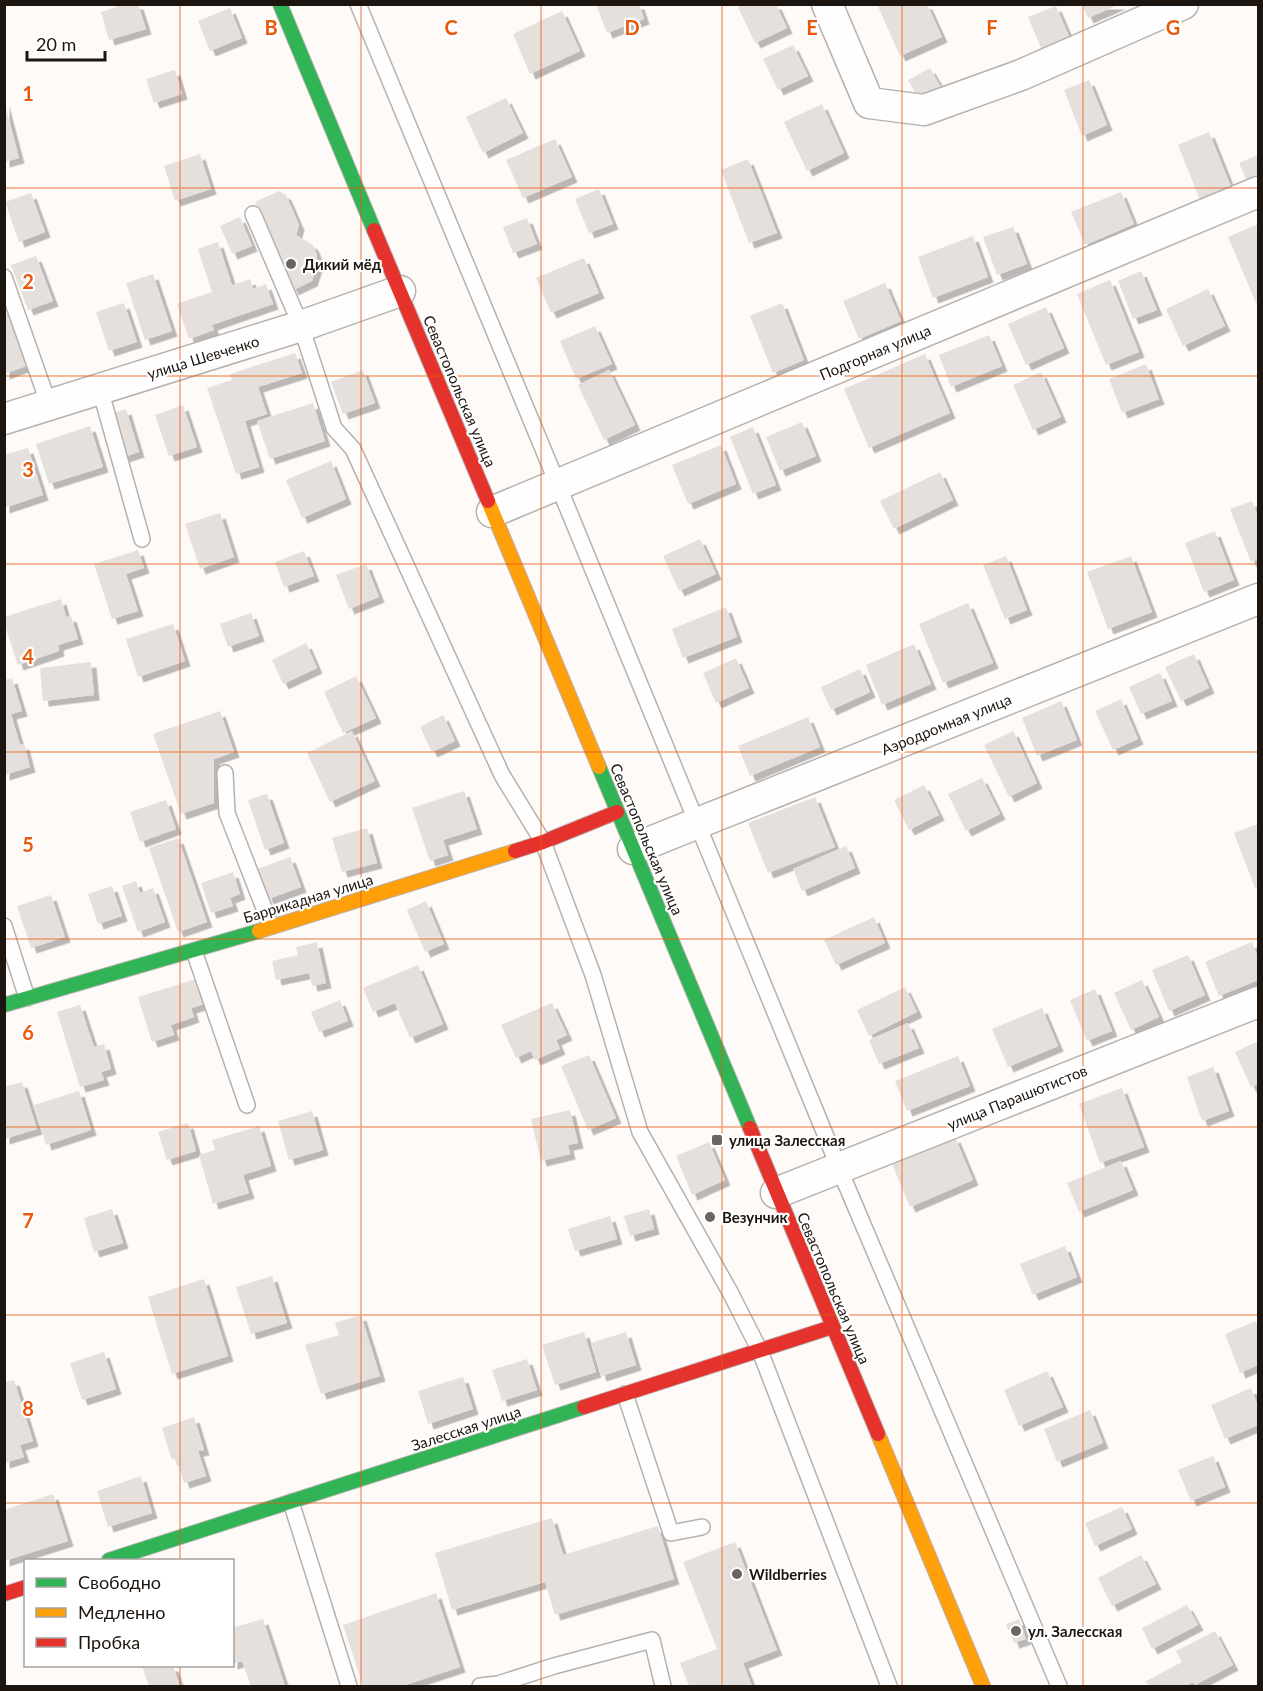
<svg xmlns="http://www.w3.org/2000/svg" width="1263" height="1691" viewBox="0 0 1263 1691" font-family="Lato,sans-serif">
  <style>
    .building { fill: #e5e0db; filter: url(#shadow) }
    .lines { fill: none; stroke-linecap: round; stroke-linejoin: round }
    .lane-casing { stroke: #b7b1ad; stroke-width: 18 }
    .street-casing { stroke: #b7b1ad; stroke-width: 33 }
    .fast-casing { stroke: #b7b1ad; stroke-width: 16 }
    .slow-casing { stroke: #b7b1ad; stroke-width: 16 }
    .jam-casing { stroke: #b7b1ad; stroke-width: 16 }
    .lane { stroke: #fffefe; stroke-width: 15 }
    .street { stroke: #fffefe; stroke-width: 30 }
    .fast { stroke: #30b455; stroke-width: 14 }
    .slow { stroke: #ff9f0a; stroke-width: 14 }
    .jam { stroke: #e5322d; stroke-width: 14 }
    .grid { fill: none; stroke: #e8590c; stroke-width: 1.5; stroke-opacity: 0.55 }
    .poi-dot { fill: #6b6561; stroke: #fff; stroke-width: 2 }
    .labels { text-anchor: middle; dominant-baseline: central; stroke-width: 4.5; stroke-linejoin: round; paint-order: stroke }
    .poi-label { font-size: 15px; font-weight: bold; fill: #1d150f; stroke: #fff; text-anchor: start }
    .street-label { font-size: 15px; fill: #1d150f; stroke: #fff }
    .grid-label { font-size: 20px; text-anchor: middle; font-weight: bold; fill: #e8590c; stroke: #fff; stroke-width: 4.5; stroke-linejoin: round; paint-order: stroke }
  </style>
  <defs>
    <filter id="shadow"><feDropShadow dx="5.5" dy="5.5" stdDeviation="0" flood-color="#0004"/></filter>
  </defs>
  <rect width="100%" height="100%" fill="#fdfaf8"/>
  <path class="building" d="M125,4H138L146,29L109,40L101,12Z
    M596,4H639L644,19L607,33Z
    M744,4H776L787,28L755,43L738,7Z
    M877,4H927L942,37L900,56Z
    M1082,4H1120L1088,18Z
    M1056,6L1071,41L1043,53L1028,17Z
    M230,8L242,38L210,51L198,21Z
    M562,11L580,51L530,74L513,34Z
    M793,45L808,76L778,90L763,59Z
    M930,68L943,91L921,103L908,80Z
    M175,70L182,94L154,103L146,79Z
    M1089,80L1107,125L1082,136L1064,90Z
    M506,98L523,133L483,153L466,117Z
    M4,101L19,158L4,162Z
    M822,104L844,153L807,171L784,122Z
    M1209,132L1233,192L1202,205L1178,145Z
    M555,139L572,177L523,198L506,160Z
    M200,154L211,189L175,201L164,166Z
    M1258,155V181L1249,185L1239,163Z
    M748,159L777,233L749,243L721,170Z
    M599,189L613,224L589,233L575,199Z
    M279,191L286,195L299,225L296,235L313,245L317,255V266L312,281L293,290L255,202Z
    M1121,192L1134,224L1085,245L1071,212Z
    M31,193L45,232L19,242L5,202Z
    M240,217L252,246L232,254L220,226Z
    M527,218L537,244L513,253L503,227Z
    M1258,224V302L1256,303L1228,237Z
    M1013,227L1027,264L997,275L983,237Z
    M973,236L988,277L933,298L918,257Z
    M218,242L232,285L250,279L253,289L266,284L273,304L212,325L214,330L189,339L177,304L212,292L198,249Z
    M36,256L53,301L28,310L11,265Z
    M584,258L599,293L551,313L536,278Z
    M1141,271L1157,310L1133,319L1118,281Z
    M153,274L172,331L145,340L126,283Z
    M1110,280L1139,352L1106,365L1077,294Z
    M885,283L901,321L859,339L843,301Z
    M1208,289L1225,326L1183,346L1166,309Z
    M124,303L137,342L109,351L96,312Z
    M782,303L804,360L773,373L750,316Z
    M1046,307L1064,348L1026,365L1008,324Z
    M8,313L26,366L4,374V315Z
    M595,326L612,364L576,379L560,341Z
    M989,335L1002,366L951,387L939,355Z
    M295,353L302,373L258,387L267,414L245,421L259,467L236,474L207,388L232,380L230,374Z
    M925,354L950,413L869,448L844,389Z
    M1146,364L1159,399L1122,413L1109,379Z
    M363,370L375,403L343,414L331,382Z
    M609,370L635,425L604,440L578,385Z
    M1041,372L1061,417L1033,430L1013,385Z
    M313,403L325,441L270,459L257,421Z
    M183,405L197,447L169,456L155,415Z
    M126,409L139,452L124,457L110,414Z
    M802,422L816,456L780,471L766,437Z
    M90,426L103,467L49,484L36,444Z
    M753,427L776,485L753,494L730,437Z
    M721,445L736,484L688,504L672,465Z
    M28,448L43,495L4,508V455Z
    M331,461L346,499L302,518L286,480Z
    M940,472L953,500L894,529L880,501Z
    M1252,501L1258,517V559L1251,562L1230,509Z
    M220,513L234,557L200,569L185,524Z
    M1215,531L1234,580L1204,592L1185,543Z
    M700,539L716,574L679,591L663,556Z
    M138,550L144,568L126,574L138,611L112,619L94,564Z
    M304,551L314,576L284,587L275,562Z
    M1006,556L1027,610L1005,619L983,565Z
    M1131,556L1152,612L1108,629L1087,572Z
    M366,564L379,597L349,609L336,575Z
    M61,599L66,617L71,616L78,639L58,645L59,651L18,665L4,623V617Z
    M968,603L993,663L943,683L919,624Z
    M726,607L737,637L683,658L672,629Z
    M251,613L259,636L228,647L220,624Z
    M173,624L185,661L138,677L126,639Z
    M306,643L317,668L283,684L272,660Z
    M914,644L931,684L882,705L866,665Z
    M1194,654L1209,688L1181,701L1165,667Z
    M736,658L749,688L716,703L703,673Z
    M91,662L94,695L43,701L40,668Z
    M860,669L870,692L831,710L821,687Z
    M1160,673L1172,701L1141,714L1129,687Z
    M356,676L376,718L343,733L324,692Z
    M12,678L22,711L11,714L20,745L24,744L30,767L4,775V680Z
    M1121,699L1138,739L1113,750L1095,711Z
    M1061,701L1077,740L1037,756L1022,718Z
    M220,711L234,752L214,759V803L181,814L153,734Z
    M443,715L455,741L432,752L420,727Z
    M808,717L820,747L750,776L738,746Z
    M352,731L375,781L330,802L307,753Z
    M1013,731L1037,783L1009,797L984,745Z
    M982,778L1000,814L966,831L948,794Z
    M924,785L939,815L909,830L894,800Z
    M464,791L477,829L443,840L448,855L430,861L412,808Z
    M267,794L284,843L265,850L248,800Z
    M815,797L835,847L768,873L748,823Z
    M166,800L176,829L140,842L130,812Z
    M1258,824V886L1255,888L1234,833Z
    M367,828L377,863L342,872L332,838Z
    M178,838L207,922L178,932L149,848Z
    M846,846L855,868L802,891L793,869Z
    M290,857L301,887L268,899L257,869Z
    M233,872L240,894L230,898L233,906L211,913L201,883Z
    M136,881L140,893L153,888L165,922L138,932L122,886Z
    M112,886L122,916L98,924L88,894Z
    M51,895L65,937L31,948L17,906Z
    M426,901L444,944L425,952L407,910Z
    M874,917L885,943L836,965L824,940Z
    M317,942L326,983L312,986L309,973L276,980L272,961L298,955L296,947Z
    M1252,942L1258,958V980L1219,996L1205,962Z
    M1188,955L1205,995L1169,1011L1152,970Z
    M418,965L443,1024L410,1038L395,1003L373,1012L363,988Z
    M196,979L204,1004L191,1008L194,1017L171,1025L174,1035L152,1042L138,997Z
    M1142,980L1159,1017L1131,1030L1114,993Z
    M905,987L917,1012L869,1036L857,1010Z
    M1095,989L1112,1031L1087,1041L1070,1000Z
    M340,1000L348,1021L319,1032L311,1012Z
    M552,1003L567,1035L556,1040L560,1049L535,1060L531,1051L516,1058L501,1025Z
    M80,1005L94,1047L104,1044L111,1069L101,1072L104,1080L80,1087L57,1012Z
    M1042,1008L1058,1046L1008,1067L992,1029Z
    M908,1023L919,1048L879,1064L869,1040Z
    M1258,1041V1084L1251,1087L1235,1052Z
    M589,1055L616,1118L588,1130L561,1066Z
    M958,1056L970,1086L907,1111L895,1081Z
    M1213,1067L1229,1111L1202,1121L1187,1077Z
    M22,1082L37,1129L4,1139V1087Z
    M1122,1088L1144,1147L1100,1163L1079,1104Z
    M79,1091L91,1130L46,1145L34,1105Z
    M570,1110L578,1143L568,1145L570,1154L541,1161L531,1119Z
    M312,1111L323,1150L289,1160L278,1121Z
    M188,1123L196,1151L167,1160L158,1132Z
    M259,1126L271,1166L243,1175L249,1193L213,1204L199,1155L215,1150L212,1140Z
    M955,1137L973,1180L910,1207L892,1164Z
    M709,1142L725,1180L692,1195L676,1156Z
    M1121,1161L1133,1190L1079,1212L1067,1183Z
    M112,1209L123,1243L94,1252L84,1218Z
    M649,1209L654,1229L630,1236L624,1216Z
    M610,1216L617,1239L575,1251L568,1229Z
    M1065,1246L1077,1277L1033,1295L1020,1264Z
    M272,1276L287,1323L251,1334L236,1287Z
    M204,1279L228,1356L172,1374L148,1297Z
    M361,1315L380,1376L321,1394L305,1345L339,1335L335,1323Z
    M1256,1321L1258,1328V1365L1240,1373L1225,1334Z
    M584,1332L596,1372L555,1385L542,1345Z
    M626,1332L636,1365L601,1376L591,1343Z
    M104,1352L116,1389L82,1400L70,1363Z
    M527,1359L537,1390L502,1401L492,1370Z
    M1047,1371L1063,1407L1019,1426L1004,1390Z
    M463,1377L473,1409L428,1424L418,1391Z
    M14,1380L33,1441L20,1445L24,1457L4,1463V1382Z
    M1251,1388L1258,1406V1425L1225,1439L1211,1405Z
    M1090,1410L1103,1443L1057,1462L1044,1429Z
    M194,1417L204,1450L198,1451L206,1476L184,1483L176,1458L172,1460L162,1428Z
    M1213,1456L1225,1487L1191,1501L1178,1470Z
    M141,1476L152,1513L108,1527L97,1491Z
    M53,1494L68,1541L4,1561V1510Z
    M1122,1507L1132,1529L1095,1546L1085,1523Z
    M552,1518L563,1555L658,1526L674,1579L555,1615L545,1582L452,1610L435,1553Z
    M735,1542L777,1650L743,1663L752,1686H689L680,1663L717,1649L683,1562Z
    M1141,1555L1156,1584L1112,1606L1098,1578Z
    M436,1593L460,1667L402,1686H363L343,1625Z
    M1187,1605L1198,1625L1152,1649L1142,1628Z
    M263,1619L285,1686H251L242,1661L232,1664V1628Z
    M1019,1619L1026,1639L1014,1643L1006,1624Z
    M1215,1631L1233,1665L1195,1685L1193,1682L1185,1686H1149L1146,1681L1182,1662L1176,1651Z
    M142,1666H173L180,1686H149Z"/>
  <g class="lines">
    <defs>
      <path id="lane" d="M358,4L558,485L839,1168L1059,1686
        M253,214L301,326L334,428L353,449L502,775L543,842L593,975L640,1132L730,1292L760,1351L889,1686
        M4,277L49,405
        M100,389L142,539
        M225,773L227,813L271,926
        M4,926L27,998
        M194,951L247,1105
        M625,1394L671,1533L702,1527
        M291,1502L349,1686
        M480,1686L498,1684L554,1666L652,1640L663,1686"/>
      <path id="street" d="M827,4L869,103L924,110L1021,75L1183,4
        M4,419L301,326L400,291
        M492,512L1258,192
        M633,849L1258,599
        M776,1193L1258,1002"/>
      <path id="fast" d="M280,4L374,230
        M599,767L750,1128
        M4,1005L259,931
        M109,1560L584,1407"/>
      <path id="slow" d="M488,501L599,767
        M259,931L515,851
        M878,1434L983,1686"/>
      <path id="jam" d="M374,230L488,501
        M515,851L543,842L617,812
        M750,1128L878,1434
        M584,1407L832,1327
        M4,1594L26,1587"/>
    </defs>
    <use href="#lane" class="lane-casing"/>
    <use href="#street" class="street-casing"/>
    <use href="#fast" class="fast-casing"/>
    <use href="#slow" class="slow-casing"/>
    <use href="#jam" class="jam-casing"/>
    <use href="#lane" class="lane"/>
    <use href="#street" class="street"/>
    <use href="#fast" class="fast"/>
    <use href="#slow" class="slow"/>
    <use href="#jam" class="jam"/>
  </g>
  <path class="grid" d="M180,4V1560M361,4V1686M541,4V1686M722,4V1686M902,4V1686M1083,4V1686M4,188H1258M4,376H1258M4,564H1258M4,752H1258M4,939H1258M4,1127H1258M4,1315H1258M4,1503H1258M180,1666V1686"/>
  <g class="poi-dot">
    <circle cx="291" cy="264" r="6"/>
    <rect x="711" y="1134" width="12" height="12" rx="3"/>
    <circle cx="710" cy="1217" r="6"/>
    <circle cx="737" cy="1574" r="6"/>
    <circle cx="1016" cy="1631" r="6"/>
  </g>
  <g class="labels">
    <g class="poi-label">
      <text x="303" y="264">Дикий мёд</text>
      <text x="729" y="1140">улица Залесская</text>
      <text x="722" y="1217">Везунчик</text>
      <text x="749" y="1574">Wildberries</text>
      <text x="1028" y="1631">ул. Залесская</text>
    </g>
    <g class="street-label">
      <text transform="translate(875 352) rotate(-23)">Подгорная улица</text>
      <text transform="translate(203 357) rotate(-17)">улица Шевченко</text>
      <text transform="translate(460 391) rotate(67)">Севастопольская улица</text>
      <text transform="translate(946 724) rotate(-22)">Аэродромная улица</text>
      <text transform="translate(647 839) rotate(67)">Севастопольская улица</text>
      <text transform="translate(308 898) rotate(-17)">Баррикадная улица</text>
      <text transform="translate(1017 1097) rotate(-22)">улица Парашютистов</text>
      <text transform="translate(834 1288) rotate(67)">Севастопольская улица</text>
      <text transform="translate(466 1428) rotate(-18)">Залесская улица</text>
    </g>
  </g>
  <g class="grid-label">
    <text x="271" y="35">B</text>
    <text x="451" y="35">C</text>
    <text x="632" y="35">D</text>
    <text x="812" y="35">E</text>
    <text x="992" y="35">F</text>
    <text x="1173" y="35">G</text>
    <text x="28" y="101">1</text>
    <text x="28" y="289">2</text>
    <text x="28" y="477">3</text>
    <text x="28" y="664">4</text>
    <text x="28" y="852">5</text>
    <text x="28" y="1040">6</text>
    <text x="28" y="1228">7</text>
    <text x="28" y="1416">8</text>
  </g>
  <rect width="1263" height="1691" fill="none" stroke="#1d150f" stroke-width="12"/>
  <rect x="24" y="1559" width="210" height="108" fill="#ffffff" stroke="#a5a19f" stroke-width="1.5"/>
  <rect x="36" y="1578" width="30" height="9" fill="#30b455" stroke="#a5a19f" stroke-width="1.5"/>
  <text x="78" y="1589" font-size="18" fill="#1d150f">Свободно</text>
  <rect x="36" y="1608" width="30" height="9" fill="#ff9f0a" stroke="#a5a19f" stroke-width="1.5"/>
  <text x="78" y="1619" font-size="18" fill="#1d150f">Медленно</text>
  <rect x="36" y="1638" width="30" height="9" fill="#e5322d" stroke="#a5a19f" stroke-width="1.5"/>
  <text x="78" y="1649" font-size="18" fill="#1d150f">Пробка</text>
  <path d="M27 51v9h78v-9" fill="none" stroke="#1d150f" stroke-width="3"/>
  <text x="36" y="51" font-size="18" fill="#1d150f" stroke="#ffffff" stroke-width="4.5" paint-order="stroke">20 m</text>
</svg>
